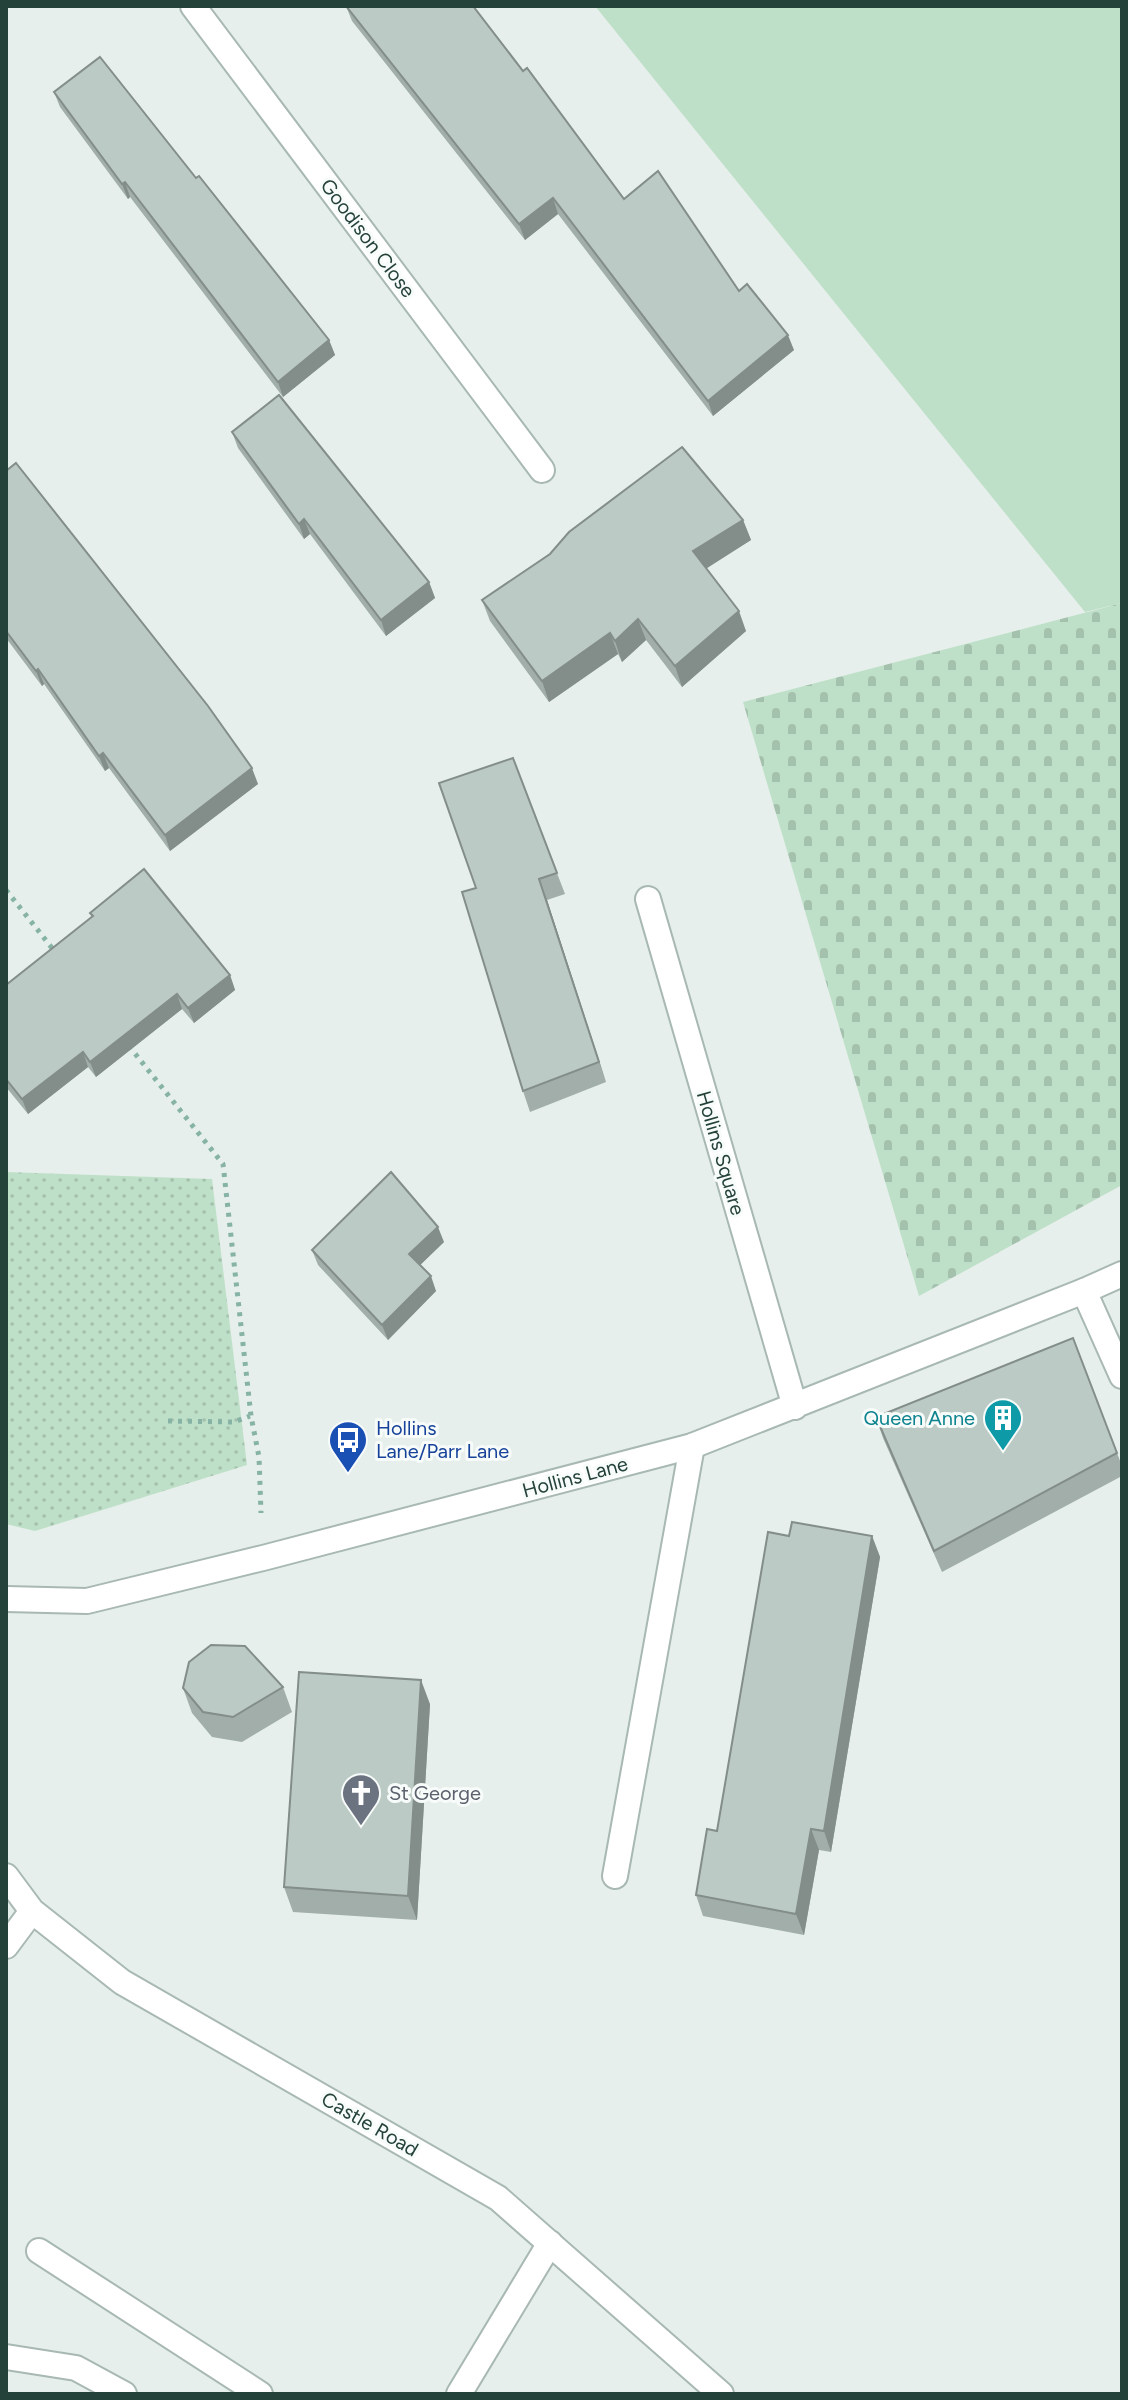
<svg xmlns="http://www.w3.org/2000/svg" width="1128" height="2400" viewBox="0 0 1128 2400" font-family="Figtree,sans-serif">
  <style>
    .grass { fill: #bfe0c8 }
    .cemetery { fill: url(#cemetery-stones) }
    .park { fill: url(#park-dots) }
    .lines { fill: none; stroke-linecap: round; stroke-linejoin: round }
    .service-casing { stroke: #a8b8b2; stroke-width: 28 }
    .minor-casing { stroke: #a8b8b2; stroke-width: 28 }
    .path { stroke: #86b3a5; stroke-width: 5; stroke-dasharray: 4 6; stroke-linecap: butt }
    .service { stroke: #fff; stroke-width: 24 }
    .minor { stroke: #fff; stroke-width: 24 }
    .wall { fill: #a1aea9 }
    .shaded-wall { fill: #838d89 }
    .building { fill: #bbcac4; stroke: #838d89; stroke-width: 2 }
    .labels { text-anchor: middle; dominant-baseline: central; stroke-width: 6; stroke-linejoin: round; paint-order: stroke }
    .street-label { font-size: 20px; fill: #24423a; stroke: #f7fbf9 }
    .culture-label { font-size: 20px; fill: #0d838f; stroke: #f7fbf9; text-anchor: end }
    .transit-label { font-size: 20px; fill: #164399; stroke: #f7fbf9; text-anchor: start }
    .worship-label { font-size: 20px; fill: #5b616d; stroke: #f7fbf9; text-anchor: start }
  </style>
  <defs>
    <pattern id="cemetery-stones" width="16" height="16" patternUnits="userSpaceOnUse" patternTransform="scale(2)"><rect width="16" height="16" fill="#bfe0c8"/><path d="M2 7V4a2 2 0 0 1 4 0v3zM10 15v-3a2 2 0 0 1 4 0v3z" fill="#a4c1ad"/></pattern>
    <pattern id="park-dots" width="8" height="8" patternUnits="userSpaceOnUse" patternTransform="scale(2)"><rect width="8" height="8" fill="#bfe0c8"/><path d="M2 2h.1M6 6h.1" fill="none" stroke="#a4c1ad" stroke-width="1.8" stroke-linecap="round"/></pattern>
  </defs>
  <rect width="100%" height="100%" fill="#e6efeb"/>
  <path class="grass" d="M595,6H1122V603L1085,612Z"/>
  <path class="cemetery" d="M1122,603V1185L919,1296L743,702Z"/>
  <path class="park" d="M6,1172L212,1179L247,1465L35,1531L6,1524Z"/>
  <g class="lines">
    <defs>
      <path id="service" d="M1084,1291L1122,1376
        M615,1876L692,1446
        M39,2251L260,2394
        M459,2394L550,2243"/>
      <path id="minor" d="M193,6L542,470
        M648,899L795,1407
        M6,1599L87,1601L263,1558L692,1446L1084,1291L1122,1274
        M6,1876L32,1911L122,1982L498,2198L721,2394
        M6,1946L32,1911
        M6,2357L76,2368L124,2394"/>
    </defs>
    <use href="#service" class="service-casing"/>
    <use href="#minor" class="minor-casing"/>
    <path class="path" d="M6,890L56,953
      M129,1046L223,1164L251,1416L259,1457L261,1513
      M168,1421L234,1422L250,1416"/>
    <use href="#service" class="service"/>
    <use href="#minor" class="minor"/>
  </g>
  <path class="wall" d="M346,6H473L624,199L739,291L794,350L713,416L558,214L525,240L352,21Z
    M54,92L196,178L329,340L335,355L283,397L130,197L128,199L60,107Z
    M232,432L429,582L435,598L386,636L310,534L304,539L238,448Z
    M6,471L258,784L170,851L109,768L105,771L44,684L42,686L6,638Z
    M743,520L751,540L706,568L746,631L682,687L646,640L622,662L618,654L549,702L490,621L482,600Z
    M513,758L565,894L547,900L606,1082L530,1112L523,1091Z
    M90,913L230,975L235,990L194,1023L182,1009L96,1077L88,1067L28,1114L6,1087V985L92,917Z
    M444,1242L420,1265L436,1291L388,1340L318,1265L312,1250Z
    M1073,1338L1122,1466V1476L942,1572L883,1438L876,1417Z
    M789,1536H872L880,1557L831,1852L819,1850L804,1935L703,1916L696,1895L717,1831Z
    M283,1687L292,1712L242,1742L212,1737L192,1713L183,1688Z
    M430,1704L417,1920L293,1912L284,1887Z"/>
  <path class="shaded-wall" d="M125,182L130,197L128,199L122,184Z
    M553,198L558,214L525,240L519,224Z
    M788,335L794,350L713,416L708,401Z
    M329,340L335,355L283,397L278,382Z
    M304,519L310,534L304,539L299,524Z
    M743,520L751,540L701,572L693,551Z
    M429,582L435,598L386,636L381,620Z
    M739,611L746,631L682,687L675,666Z
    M638,619L646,640L622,662L615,641Z
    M610,633L618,654L549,702L542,681Z
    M38,669L44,684L42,686L36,671Z
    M103,753L109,768L105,771L99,756Z
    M252,768L258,784L170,851L165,835Z
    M539,879L547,900L606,1082L599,1062Z
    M230,975L235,990L194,1023L188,1008Z
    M177,994L182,1009L96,1077L90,1062Z
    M83,1052L88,1067L28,1114L22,1099Z
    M438,1227L444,1242L415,1270L409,1254Z
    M431,1276L436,1291L388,1340L382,1325Z
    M872,1536L880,1557L831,1852L824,1831Z
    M421,1680L430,1704L417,1920L408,1896Z
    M811,1829L819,1850L804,1935L796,1914Z"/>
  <path class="building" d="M346,6H473L523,71L527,68L624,199L658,171L739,291L747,284L788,335L708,401L553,198L519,224Z
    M100,57L196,178L199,176L329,340L278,382L125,182L122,184L54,92Z
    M279,395L429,582L381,620L304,519L299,524L232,432Z
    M682,447L743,520L693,551L739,611L675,666L638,619L615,641L610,633L542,681L482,600L550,554L569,532Z
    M16,463L208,706L252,768L165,835L103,753L99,756L38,669L36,671L6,631V471Z
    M513,758L557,873L539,879L599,1062L523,1091L462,892L476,888L439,783Z
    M144,869L230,975L188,1008L177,994L90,1062L83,1052L22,1099L6,1079V985L93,916L90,913Z
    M391,1172L438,1227L409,1254L431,1276L382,1325L312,1250Z
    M1073,1338L1117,1453L934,1551L876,1417Z
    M792,1522L872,1536L824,1831L811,1829L796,1914L696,1895L707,1829L717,1831L768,1532L789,1536Z
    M211,1645L245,1646L283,1687L233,1717L203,1712L183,1688L189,1662Z
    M299,1672L421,1680L408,1896L284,1887Z"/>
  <defs>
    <symbol id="building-pin" viewBox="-11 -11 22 30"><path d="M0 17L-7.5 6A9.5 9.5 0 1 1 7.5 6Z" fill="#0f9aa8" stroke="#f7fbf9"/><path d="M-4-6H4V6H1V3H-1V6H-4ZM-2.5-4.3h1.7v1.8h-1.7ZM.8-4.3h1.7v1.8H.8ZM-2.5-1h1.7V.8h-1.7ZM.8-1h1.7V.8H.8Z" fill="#fff"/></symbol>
    <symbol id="bus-pin" viewBox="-11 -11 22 30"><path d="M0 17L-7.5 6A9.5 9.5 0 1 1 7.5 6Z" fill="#1a4fb4" stroke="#f7fbf9"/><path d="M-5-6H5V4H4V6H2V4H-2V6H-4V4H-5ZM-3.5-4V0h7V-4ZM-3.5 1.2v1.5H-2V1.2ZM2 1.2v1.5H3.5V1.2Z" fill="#fff"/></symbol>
    <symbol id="church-pin" viewBox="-11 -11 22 30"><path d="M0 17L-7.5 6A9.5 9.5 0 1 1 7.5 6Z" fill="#6b7280" stroke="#f7fbf9"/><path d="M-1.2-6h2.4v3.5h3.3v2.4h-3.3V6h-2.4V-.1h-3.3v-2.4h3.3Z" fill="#fff"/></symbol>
  </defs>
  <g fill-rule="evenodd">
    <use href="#building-pin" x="981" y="1396" width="44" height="60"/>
    <use href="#bus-pin" x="326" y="1418" width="44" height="60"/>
    <use href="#church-pin" x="339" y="1771" width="44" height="60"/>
  </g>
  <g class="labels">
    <g class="street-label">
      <text transform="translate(368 238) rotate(53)">Goodison Close</text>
      <text transform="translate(721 1153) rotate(74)">Hollins Square</text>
      <text transform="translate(575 1477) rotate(-15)">Hollins Lane</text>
      <text transform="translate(370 2124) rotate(30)">Castle Road</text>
    </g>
    <g class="culture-label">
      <text x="975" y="1418">Queen Anne</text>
    </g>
    <g class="transit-label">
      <text x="376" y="1428">Hollins<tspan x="376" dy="23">Lane/Parr Lane</tspan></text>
    </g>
    <g class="worship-label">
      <text x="389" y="1793">St George</text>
    </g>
  </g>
  <rect width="1128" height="2400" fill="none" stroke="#24423a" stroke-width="16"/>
</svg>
